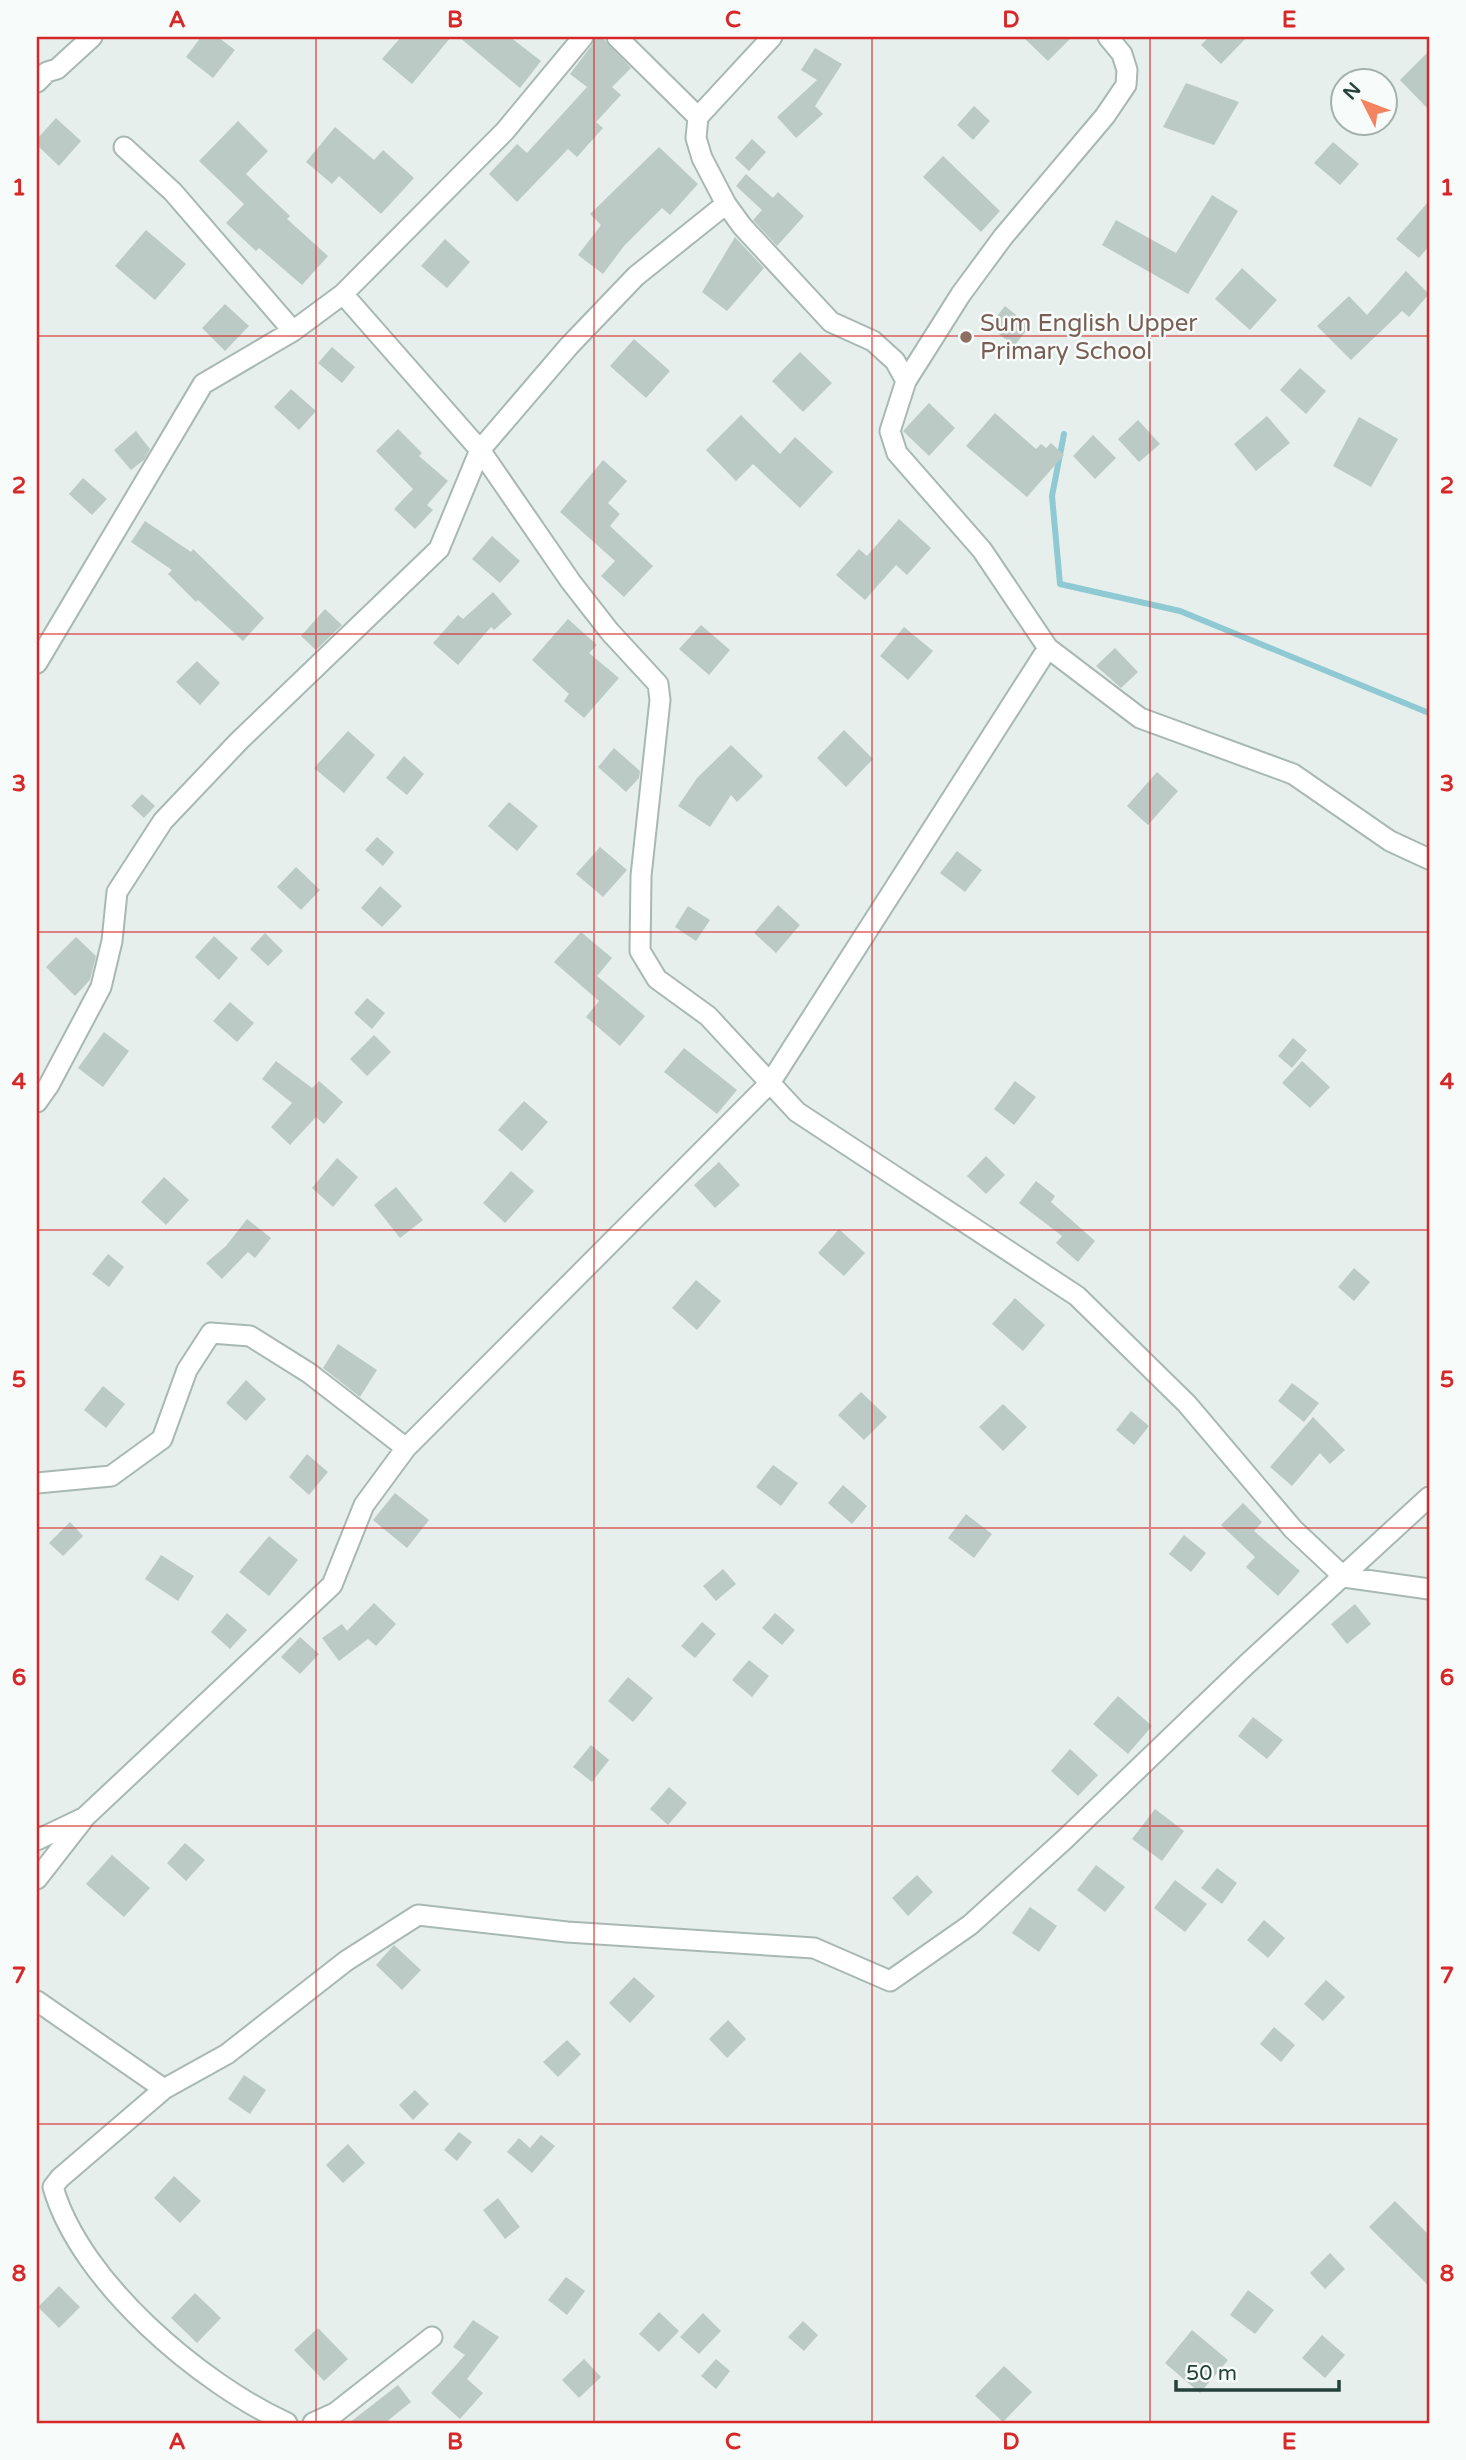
<svg xmlns="http://www.w3.org/2000/svg" width="1466" height="2460" viewBox="0 0 1466 2460" font-family="'Varela Round',sans-serif">
  <style>
    .lines { fill: none; stroke-linecap: round; stroke-linejoin: round }
    .stream { stroke: #8ec9d4; stroke-width: 6 }
    .building { fill: #bbcac4 }
    .minor-casing { stroke: #a8b8b2; stroke-width: 23 }
    .minor { stroke: #fff; stroke-width: 19 }
    .grid { fill: none; stroke: #d62828; stroke-width: 2; stroke-opacity: 0.55 }
    .education-dot { fill: #8d6e63; stroke: #f7fbf9; stroke-width: 2.5 }
    .labels { text-anchor: middle; dominant-baseline: central; stroke-width: 5; stroke-linejoin: round; paint-order: stroke }
    .education-label { font-size: 24px; fill: #785e54; stroke: #f7fbf9; text-anchor: start }
    .neatline { fill: none; stroke: #d62828; stroke-width: 2.5 }
    .grid-label { font-size: 23px; text-anchor: middle; font-weight: bold; fill: #d62828 }
  </style>
  <rect width="100%" height="100%" fill="#e6efeb"/>
  <g class="lines">
    <path class="stream" d="M1064,434L1052,496L1060,584L1180,611L1429,713"/>
  </g>
  <path class="building" d="M201,37H218L235,50L213,78L186,57Z
    M401,37H451L412,84L382,59Z
    M459,37H510L541,61L520,88Z
    M595,37H602L631,68L612,87L621,95L596,122L603,128L577,157L568,149L517,202L489,174L517,144L527,153L587,87L570,74L592,45Z
    M1023,37H1072L1048,61Z
    M1209,37H1247L1221,64L1201,45Z
    M815,48L842,64L815,106L823,114L796,138L777,117L817,80L801,70Z
    M1429,51V110L1400,80Z
    M1186,83L1239,102L1214,145L1163,127Z
    M974,106L990,121L973,140L957,125Z
    M56,118L81,141L59,166L37,145V139Z
    M238,121L268,151L246,174L290,216L287,219L328,256L302,285L259,248L256,251L226,223L244,204L199,161Z
    M335,127L374,160L383,150L414,178L381,214L339,176L332,184L306,162Z
    M752,139L766,152L749,171L735,158Z
    M1333,142L1359,164L1340,185L1314,163Z
    M659,147L698,184L670,215L662,208L624,246L603,274L578,255L601,225L590,214Z
    M943,156L1000,211L981,232L923,177Z
    M746,174L773,198L778,192L804,216L777,246L753,220L762,210L736,186Z
    M1212,195L1238,211L1188,294L1102,245L1116,220L1176,253Z
    M1429,201V246L1419,258L1396,239Z
    M146,230L186,264L155,300L115,266Z
    M735,237L764,268L727,311L702,292Z
    M445,239L470,262L447,288L421,266Z
    M1242,268L1277,300L1250,330L1215,299Z
    M1406,271L1429,294L1409,317L1402,311L1351,360L1317,326L1349,296L1367,315Z
    M225,304L249,326L225,351L202,328Z
    M1005,306L1030,326L1014,346L989,326Z
    M634,339L670,371L646,398L610,366Z
    M332,347L355,367L342,383L318,363Z
    M800,352L832,383L803,412L772,381Z
    M1300,368L1326,391L1306,414L1280,390Z
    M291,389L316,411L299,430L274,407Z
    M929,403L955,428L929,456L903,431Z
    M995,413L1036,449L1041,444L1046,448L1051,443L1064,455L1027,497L966,446Z
    M741,415L780,454L795,437L833,472L800,508L753,464L736,481L706,450Z
    M1267,416L1290,443L1256,471L1234,444Z
    M1359,417L1398,439L1371,487L1333,466Z
    M1138,420L1160,444L1139,462L1118,439Z
    M398,429L422,453L419,456L448,481L427,505L433,510L415,529L394,509L413,489L376,451Z
    M136,431L150,449L144,460L131,470L114,450Z
    M1093,435L1116,458L1095,479L1073,456Z
    M603,460L627,481L608,503L620,514L610,526L653,566L624,597L601,576L615,561L560,512Z
    M83,478L107,499L92,515L69,494Z
    M899,519L931,548L907,575L896,565L865,600L836,575L859,549L867,556Z
    M145,521L191,552L193,549L264,618L243,641L198,600L196,602L168,574L172,570L131,542Z
    M492,536L520,561L500,583L472,559Z
    M493,592L512,614L494,630L491,627L458,665L433,643L458,615L463,619Z
    M325,609L342,625L316,650L301,636Z
    M568,619L597,645L589,653L619,678L584,718L564,701L569,694L532,660Z
    M701,625L730,650L709,675L679,649Z
    M904,627L933,651L908,680L880,656Z
    M1115,648L1138,672L1121,688L1096,666Z
    M197,661L220,683L200,705L176,682Z
    M844,730L873,759L846,787L817,758Z
    M348,731L375,755L344,793L314,768Z
    M731,745L763,776L737,802L731,795L710,827L678,806L697,778Z
    M614,748L640,771L639,778L626,792L598,767Z
    M404,756L424,774L407,795L386,778Z
    M1157,772L1178,791L1148,825L1127,806Z
    M142,794L155,806L144,818L131,806Z
    M509,802L538,826L517,851L488,826Z
    M377,837L394,852L383,866L365,850Z
    M600,847L627,870L603,897L576,874Z
    M957,851L982,870L965,892L940,873Z
    M296,867L320,890L301,910L277,887Z
    M380,886L402,906L382,927L361,908Z
    M778,905L800,925L776,953L754,933Z
    M688,906L710,920L696,941L675,927Z
    M581,932L612,958L597,976L645,1016L620,1046L586,1017L599,1001L554,962Z
    M265,933L283,951L268,966L250,949Z
    M214,936L238,958L219,980L195,957Z
    M76,937L96,956L90,980L75,996L46,967Z
    M367,998L385,1013L372,1029L354,1013Z
    M230,1002L254,1023L237,1042L213,1021Z
    M104,1032L129,1051L103,1087L78,1068Z
    M374,1035L391,1052L367,1076L350,1059Z
    M1293,1038L1307,1050L1292,1068L1278,1056Z
    M684,1048L737,1090L717,1114L664,1072Z
    M276,1061L312,1088L319,1081L343,1102L324,1124L316,1117L290,1145L271,1127L292,1103L262,1079Z
    M1302,1061L1330,1087L1310,1108L1282,1083Z
    M1015,1081L1036,1097L1014,1125L994,1109Z
    M524,1101L548,1122L522,1151L498,1130Z
    M986,1156L1005,1175L986,1194L967,1176Z
    M337,1158L358,1177L333,1207L312,1188Z
    M719,1162L740,1185L715,1208L694,1185Z
    M511,1171L534,1191L505,1223L483,1203Z
    M164,1177L189,1200L166,1225L141,1202Z
    M1036,1181L1055,1196L1051,1202L1095,1241L1078,1262L1056,1243L1062,1236L1019,1203Z
    M396,1187L423,1220L400,1238L374,1205Z
    M247,1219L271,1238L255,1258L248,1252L222,1279L206,1263L226,1246Z
    M839,1229L865,1253L844,1276L818,1253Z
    M108,1254L124,1267L109,1287L92,1274Z
    M1354,1268L1370,1282L1354,1301L1338,1287Z
    M696,1280L721,1301L697,1330L672,1308Z
    M1015,1298L1045,1325L1023,1351L992,1324Z
    M338,1344L377,1370L360,1397L323,1368Z
    M246,1380L266,1399L246,1421L226,1403Z
    M1292,1383L1319,1403L1304,1422L1278,1401Z
    M103,1386L125,1404L106,1428L84,1410Z
    M861,1392L887,1417L864,1440L838,1415Z
    M1003,1404L1027,1427L1003,1451L979,1427Z
    M1131,1411L1149,1426L1134,1445L1116,1430Z
    M1313,1417L1345,1450L1330,1464L1320,1453L1292,1486L1270,1467Z
    M307,1454L328,1472L309,1495L289,1477Z
    M773,1465L798,1483L781,1506L756,1487Z
    M843,1485L867,1506L852,1524L828,1503Z
    M395,1493L429,1520L407,1548L373,1520Z
    M1243,1503L1262,1522L1254,1531L1300,1571L1278,1596L1246,1567L1255,1557L1221,1525Z
    M966,1514L992,1534L974,1558L948,1538Z
    M70,1522L83,1536L63,1556L49,1543Z
    M1184,1535L1206,1553L1191,1572L1169,1554Z
    M269,1536L298,1560L269,1596L239,1572Z
    M161,1555L194,1576L178,1601L145,1579Z
    M723,1569L736,1584L716,1601L703,1586Z
    M374,1603L396,1624L376,1646L368,1639L339,1661L322,1638L342,1624L347,1631Z
    M1355,1604L1371,1624L1347,1644L1331,1624Z
    M227,1613L247,1630L230,1649L211,1632Z
    M775,1613L795,1630L782,1645L762,1628Z
    M702,1622L716,1634L695,1658L681,1646Z
    M300,1637L319,1654L300,1674L281,1657Z
    M749,1660L769,1676L752,1697L732,1680Z
    M628,1677L653,1698L633,1722L608,1701Z
    M1118,1696L1152,1726L1128,1754L1093,1724Z
    M1253,1717L1283,1740L1267,1759L1238,1736Z
    M591,1745L609,1760L592,1782L573,1767Z
    M1070,1749L1098,1775L1078,1796L1051,1771Z
    M669,1787L687,1803L668,1825L650,1809Z
    M1155,1809L1184,1831L1162,1861L1132,1839Z
    M185,1843L205,1860L186,1881L167,1863Z
    M112,1855L150,1888L124,1917L86,1884Z
    M1096,1865L1125,1887L1105,1912L1077,1890Z
    M1217,1868L1237,1883L1222,1904L1201,1888Z
    M917,1875L933,1892L908,1916L892,1898Z
    M1175,1880L1207,1904L1185,1932L1154,1908Z
    M1030,1907L1057,1926L1039,1952L1012,1933Z
    M1264,1920L1285,1938L1268,1958L1247,1940Z
    M394,1945L421,1970L402,1990L376,1965Z
    M634,1977L655,1996L630,2023L609,2003Z
    M1326,1980L1345,1997L1323,2021L1304,2004Z
    M728,2020L746,2039L727,2058L709,2039Z
    M1274,2027L1295,2045L1281,2062L1260,2044Z
    M567,2040L581,2054L558,2077L543,2062Z
    M244,2075L266,2090L250,2114L228,2099Z
    M415,2090L429,2104L413,2120L399,2105Z
    M459,2132L472,2142L457,2161L444,2150Z
    M541,2135L555,2146L532,2173L507,2152L519,2138L530,2148Z
    M348,2144L365,2163L343,2183L326,2165Z
    M174,2176L201,2201L180,2223L154,2198Z
    M498,2198L520,2227L505,2239L483,2210Z
    M1395,2201L1429,2235V2286L1369,2227Z
    M1330,2253L1345,2269L1325,2289L1310,2273Z
    M566,2277L585,2291L567,2315L548,2300Z
    M59,2286L80,2307L59,2328L38,2307Z
    M1248,2290L1274,2310L1255,2334L1230,2315Z
    M195,2293L221,2318L197,2343L171,2318Z
    M659,2312L679,2331L659,2352L639,2334Z
    M703,2313L721,2331L699,2354L680,2337Z
    M473,2320L499,2337L467,2379L483,2393L460,2419L431,2393L465,2355L453,2347Z
    M803,2321L818,2335L804,2351L788,2337Z
    M318,2328L348,2359L324,2381L294,2350Z
    M1192,2330L1228,2360L1200,2393L1165,2363Z
    M1322,2335L1345,2355L1325,2378L1302,2358Z
    M584,2359L601,2377L579,2398L562,2380Z
    M716,2359L730,2371L716,2389L701,2376Z
    M1004,2366L1032,2392L1003,2422L975,2396Z
    M398,2385L411,2402L385,2423H349Z"/>
  <g class="lines">
    <defs>
      <path id="minor" d="M617,37L698,117L772,37
        M37,82L47,72L57,69L92,37
        M698,117L696,138L702,158L726,204L742,226L831,322L873,341L895,361L906,381L890,431L897,453L982,550L1048,648L1140,718L1293,774L1390,841L1429,859
        M124,147L173,192L293,331
        M343,294L480,450L571,582L610,632L658,684L660,700L641,876L640,951L657,979L708,1016L797,1112L1077,1296L1187,1404L1293,1529L1344,1577L1429,1589
        M906,381L961,294L1003,237L1105,116L1126,85L1127,70L1122,54L1108,37
        M37,663L203,384L293,331L343,294L505,131L583,37
        M37,1102L49,1085L101,987L112,941L117,892L163,821L239,741L439,549L480,450L569,346L636,276L726,204
        M37,1483L111,1476L162,1439L187,1370L211,1333L250,1336L309,1373L406,1448
        M37,1840L85,1817L332,1585L364,1505L406,1448L770,1083L1048,648
        M37,1879L83,1820
        M37,2001L164,2089L227,2054L346,1961L418,1915L567,1932L814,1948L890,1981L970,1925L1064,1840L1246,1665L1429,1497
        M164,2089L60,2178L53,2187C80,2282 200,2383 287,2423
        M313,2423L335,2413L432,2337"/>
    </defs>
    <use href="#minor" class="minor-casing"/>
    <use href="#minor" class="minor"/>
  </g>
  <path class="grid" d="M316,37V2423M594,37V2423M872,37V2423M1150,37V2423M37,336H1429M37,634H1429M37,932H1429M37,1230H1429M37,1528H1429M37,1826H1429M37,2124H1429"/>
  <circle class="education-dot" cx="966" cy="337" r="7"/>
  <g class="labels">
    <g class="education-label">
      <text x="980" y="323">Sum English Upper<tspan x="980" dy="28">Primary School</tspan></text>
    </g>
  </g>
  <rect width="1466" height="2460" fill="none" stroke="#f7fbf9" stroke-width="77"/>
  <g transform="translate(1364 102) rotate(312)"><circle r="33" fill="#f7fbf9" stroke="#a3b1ad" stroke-width="2"/>
  <path d="M0-5L12 26L0 18L-12 26Z" fill="#f4845f"/>
  <text y="-10" font-size="19" font-weight="bold" text-anchor="middle" fill="#24423a">N</text>
  </g>
  <path d="M1176 2380v10h163v-10" fill="none" stroke="#24423a" stroke-width="3.5"/>
  <text x="1186" y="2380" font-size="21" fill="#24423a" stroke="#f7fbf9" stroke-width="5" paint-order="stroke">50 m</text>
  <rect x="38" y="38" width="1390" height="2384" class="neatline"/>
  <g class="grid-label">
    <text x="177" y="27">A</text>
    <text x="455" y="27">B</text>
    <text x="733" y="27">C</text>
    <text x="1011" y="27">D</text>
    <text x="1289" y="27">E</text>
    <text x="19" y="195">1</text>
    <text x="1447" y="195">1</text>
    <text x="19" y="493">2</text>
    <text x="1447" y="493">2</text>
    <text x="19" y="791">3</text>
    <text x="1447" y="791">3</text>
    <text x="19" y="1089">4</text>
    <text x="1447" y="1089">4</text>
    <text x="19" y="1387">5</text>
    <text x="1447" y="1387">5</text>
    <text x="19" y="1685">6</text>
    <text x="1447" y="1685">6</text>
    <text x="19" y="1983">7</text>
    <text x="1447" y="1983">7</text>
    <text x="19" y="2281">8</text>
    <text x="1447" y="2281">8</text>
    <text x="177" y="2449">A</text>
    <text x="455" y="2449">B</text>
    <text x="733" y="2449">C</text>
    <text x="1011" y="2449">D</text>
    <text x="1289" y="2449">E</text>
  </g>
</svg>
